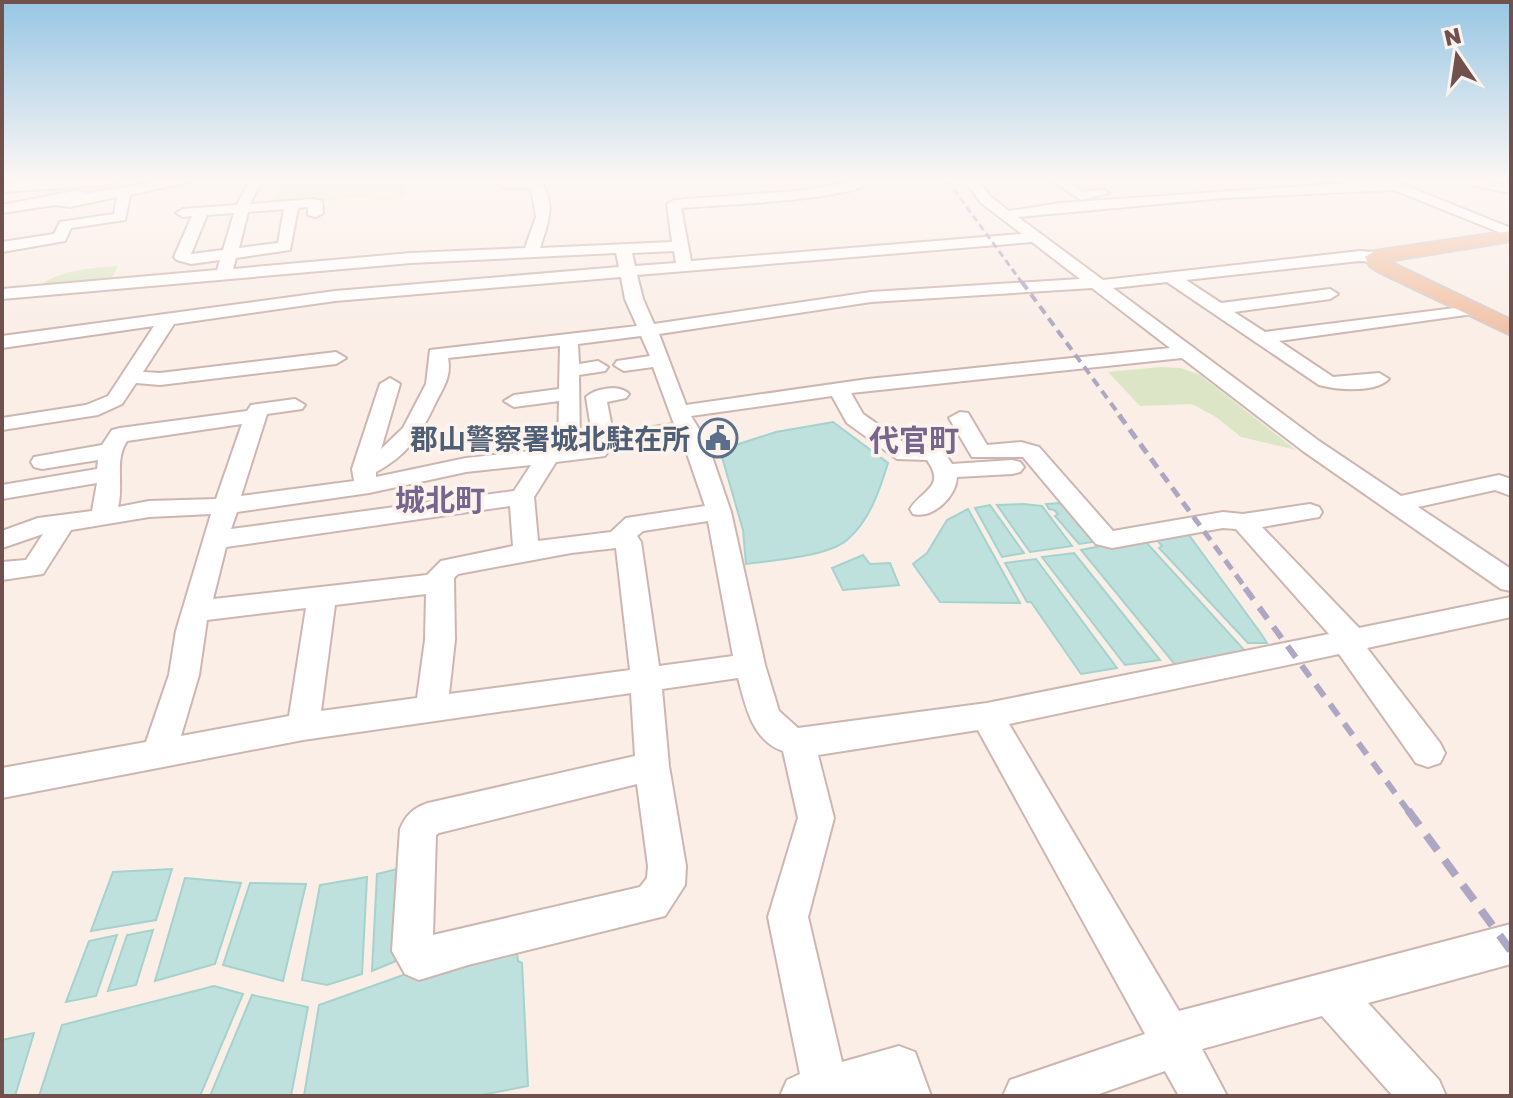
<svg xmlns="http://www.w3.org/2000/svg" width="1513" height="1098" viewBox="0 0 1513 1098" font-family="'Golos Text','Noto Sans JP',sans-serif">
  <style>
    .green { fill: #dce6c7 }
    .water { fill: #bee1dd; stroke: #a5d2cd; stroke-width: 2 }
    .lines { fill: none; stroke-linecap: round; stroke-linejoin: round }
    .river { fill: #bee1dd; fill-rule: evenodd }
    .minor-casing { stroke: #cdb6b1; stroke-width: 4 }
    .major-casing { stroke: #d4cbca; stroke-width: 4 }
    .minor { fill: #fff; fill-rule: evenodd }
    .major { fill: #f1c2a7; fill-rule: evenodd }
    .rail-far4 { stroke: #aea7c3; stroke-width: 3; stroke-dasharray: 7 4; stroke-linecap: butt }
    .rail-far3 { stroke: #aea7c3; stroke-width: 4; stroke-dasharray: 9 6; stroke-linecap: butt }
    .rail-far2 { stroke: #aea7c3; stroke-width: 5; stroke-dasharray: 11 7; stroke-linecap: butt }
    .rail-far1 { stroke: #aea7c3; stroke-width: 6; stroke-dasharray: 14 10; stroke-linecap: butt }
    .rail { stroke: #aea7c3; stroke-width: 8; stroke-dasharray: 19 12; stroke-linecap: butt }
    .labels { text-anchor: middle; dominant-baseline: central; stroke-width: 7; stroke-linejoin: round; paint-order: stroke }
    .service-label { font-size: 28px; font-weight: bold; fill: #4e5e75; stroke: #fdf3ed; text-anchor: end }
    .neighbourhood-label { font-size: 30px; font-weight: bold; fill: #76668d; stroke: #fdf3ed }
  </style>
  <rect width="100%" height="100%" fill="#faeee7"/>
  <path class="green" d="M288,180H405L406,193L399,199L371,201L369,197L270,205L282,186H269L272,182Z
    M118,266L112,277H123L117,284L35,290C55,270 90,268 118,266Z
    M1160,367L1181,368L1200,375L1296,450L1241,437L1216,417L1192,404L1140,406L1108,372Z"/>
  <path class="water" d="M833,422L888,463C880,489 870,520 848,539C829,557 772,560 746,564L743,530L720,450L776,432Z
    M1059,503L1081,519L1099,541L1079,544L1055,516L1058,514L1054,510L1049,509L1046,504Z
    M1023,504L1042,506L1072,546L1030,552L997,505Z
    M990,505L1024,553L1002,557L975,508Z
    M968,509L1020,603L940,602L913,564L927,553L947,520Z
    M1189,535L1262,635L1267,643H1248L1159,548L1162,546L1157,540Z
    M1137,539L1146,542L1247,653L1177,667L1081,550Z
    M1074,553L1160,660L1125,665L1042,557Z
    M863,555L870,564L890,563L899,585L843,590L832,568Z
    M1036,559L1117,668L1081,674L1031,602H1027L1005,563Z
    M172,869L156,920L91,931L113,872Z
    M397,869L396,961L372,971L377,874Z
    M367,877L362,974L327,985L302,980L320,885Z
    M185,878L241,883L215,964L155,981Z
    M250,883L306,884L283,981L223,965Z
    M153,930L136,985L108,991L127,935Z
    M117,935L96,996L66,1002L89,941Z
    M516,943L518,961L522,963L528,1086L476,1096H304L319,1005L437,963Z
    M214,986L243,994L200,1096H39L62,1025Z
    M252,995L308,1007L291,1096H210Z
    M34,1033L15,1096H2V1040Z"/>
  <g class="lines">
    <path class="river" d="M1498,180H1511V186Z"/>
    <defs>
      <path id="minor" d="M64,180L115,181L109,185L2,192V184Z
        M168,180H196L130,195L125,220L71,228L65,241L2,252V242L54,234L60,222L114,214L117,197L70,207L55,205L2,213V205L74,191L89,193Z
        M250,180H262L250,204L312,199L322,201L323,213L316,217L308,215V207L298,208L290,250L236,258L233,269L411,253L525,248L536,217L531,188H505L494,180H539C557,203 548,223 540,248L672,242L667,204L674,200L796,191L865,180L867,184C847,200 715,205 681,208L691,261L1022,234L980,202L965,180H978L990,196L1009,211L1060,203L1392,180L1511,228V237L1394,190L1223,198L1018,217L1103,280L1360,251L1375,252L1383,257L1375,262L1360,261L1186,280L1221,303L1330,289L1338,294L1330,299L1234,312L1265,332L1479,305L1482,309L1473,314L1279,341L1333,377L1379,373L1389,379C1375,393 1337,390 1319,385L1167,282L1113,288L1319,441L1401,496L1499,475L1511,479V496L1495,490L1418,507L1511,569V591L1501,589L1303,451L1182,358L851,393L863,414L910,447L941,448L952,464L1012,460L1020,462L1024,467L1020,472L1012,474L957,477C956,497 933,519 913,514L910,509C923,489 946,487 927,460L897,459L847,423L832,396L691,416L707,442L731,512L765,665L779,711L798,728L987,703L1329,634L1236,529L1223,528L1112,548L1096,544L1023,457H972L949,418L960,412L968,413L987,445L1021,442L1039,447L1113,531L1223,512L1243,514L1310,504L1319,507L1322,512L1319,517L1262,527L1359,628L1511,597V617L1367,648L1440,743L1445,753L1440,763L1428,767L1416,763L1339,654L1009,724L1179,1011L1511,924V964L1368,1003L1439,1080L1446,1096H1393L1322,1016L1202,1049L1227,1096H1179L1165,1071L1093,1096H1003L1010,1080L1145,1034L978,730L818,755L834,818L808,917L842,1062L899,1046L915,1052L931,1096H780L787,1080L800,1074L768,917L798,818L783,751C752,740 746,707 738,678L662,689L669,766L686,866L685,885L665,916L468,965L419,980L405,974L392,951L400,829C406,815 413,808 428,803L635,756L631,693L303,740L2,798V768L146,742L169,675L176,631L211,514L149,517L71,530L43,574L2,580V562L26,560L43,534L2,548V531L38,518L92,511L97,483L2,499V485L97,469L98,460L42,469L34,467L31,462L34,457L102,445L112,430L120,428L247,411L251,405L295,399L305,405L302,409L267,414L241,496L354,481L352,469L380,384L390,378L400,384L381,449L403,428L426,384L430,350L637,326L625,299L621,277L335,301L174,324L143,372L160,373L336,352L346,358L336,364L160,385L136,383L122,404L98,415L2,430V418L86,405L108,396L154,326L2,348V336L335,291L619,267L616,253L411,263L2,299V289L217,270L220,260L191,264L177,260L174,257L192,216L183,217L176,213L183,209L237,205ZM284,209L278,243L239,248L248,212ZM234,213L223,250L191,254L207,215ZM1032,242L1080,279L871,292L654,324L643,299L637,275ZM674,251L676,263L635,266L632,253ZM1092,288L1170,348L868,379L686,405L659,334L871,302ZM641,336L650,356L617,361L614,365L624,371L653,367L674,424L613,433L607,402L626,398L629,394C620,384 595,388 586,397L593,441L590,445L580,446L579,375L605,371L608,367L598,361L579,364L578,344ZM560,346L559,389L514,395L504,401L514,407L559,401L558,448L466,458L376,477V472C406,456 420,436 434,406C442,389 452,378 448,358ZM242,424L216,499L149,501L118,507C124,485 114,460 127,441ZM681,436L705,506L626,518L611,532L538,541L534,497L556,462L605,456L611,447ZM531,465L514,491L231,529L237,512L369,493L466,472ZM510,506L513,546L441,561L427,575L213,599L226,547ZM708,521L733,656L659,666L641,542L637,536L643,531ZM616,548L630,670L449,694L455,640L454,578L458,574L571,553ZM426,594L425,640L417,698L321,711L335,605ZM306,608L289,716L181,736L199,675L207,620ZM637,784L648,866L647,878L640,887L433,935L436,835L439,833Z
        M1051,180H1066L1083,192L1102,189L1109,193L1081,200Z
        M1470,180L1511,185V193L1470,185Z"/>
      <path id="major" d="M1511,231V241L1388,261L1511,320V335L1379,272L1370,266L1365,257L1375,251Z"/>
    </defs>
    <use href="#minor" class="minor-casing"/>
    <use href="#major" class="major-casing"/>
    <use href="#minor" class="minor"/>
    <use href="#major" class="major"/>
    <path class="rail-far4" d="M947,180L1023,284"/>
    <path class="rail-far3" d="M1022,282L1121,417"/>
    <path class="rail-far2" d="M1119,415L1247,590"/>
    <path class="rail-far1" d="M1245,588L1409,812"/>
    <path class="rail" d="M1408,810L1511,951"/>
  </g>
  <linearGradient id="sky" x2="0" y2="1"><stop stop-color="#97c6e4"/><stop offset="0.54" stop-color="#fdf7f4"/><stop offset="1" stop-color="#fdf7f4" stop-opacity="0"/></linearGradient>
  <rect width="1513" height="334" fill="url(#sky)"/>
  <defs>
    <symbol id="civic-ring" viewBox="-11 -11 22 22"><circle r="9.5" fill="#fdf3ed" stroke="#5c6f8a" stroke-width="1.5"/><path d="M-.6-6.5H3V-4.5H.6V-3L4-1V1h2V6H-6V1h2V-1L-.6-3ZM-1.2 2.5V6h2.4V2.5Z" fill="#5c6f8a"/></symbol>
  </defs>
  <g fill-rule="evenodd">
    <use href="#civic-ring" x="696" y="416" width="44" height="44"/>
  </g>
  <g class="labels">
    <g class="service-label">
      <text x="690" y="438">郡山警察署城北駐在所</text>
    </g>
    <g class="neighbourhood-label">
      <text x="914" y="440">代官町</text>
      <text x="440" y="500">城北町</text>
    </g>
  </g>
  <rect width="1513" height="1098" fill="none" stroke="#71514e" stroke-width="8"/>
  <g transform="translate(1457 56) rotate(347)" stroke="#fdf3ed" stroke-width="6" paint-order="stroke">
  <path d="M0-6L14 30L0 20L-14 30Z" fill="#71514e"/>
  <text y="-12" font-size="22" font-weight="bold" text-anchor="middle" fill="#71514e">N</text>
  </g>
</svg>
